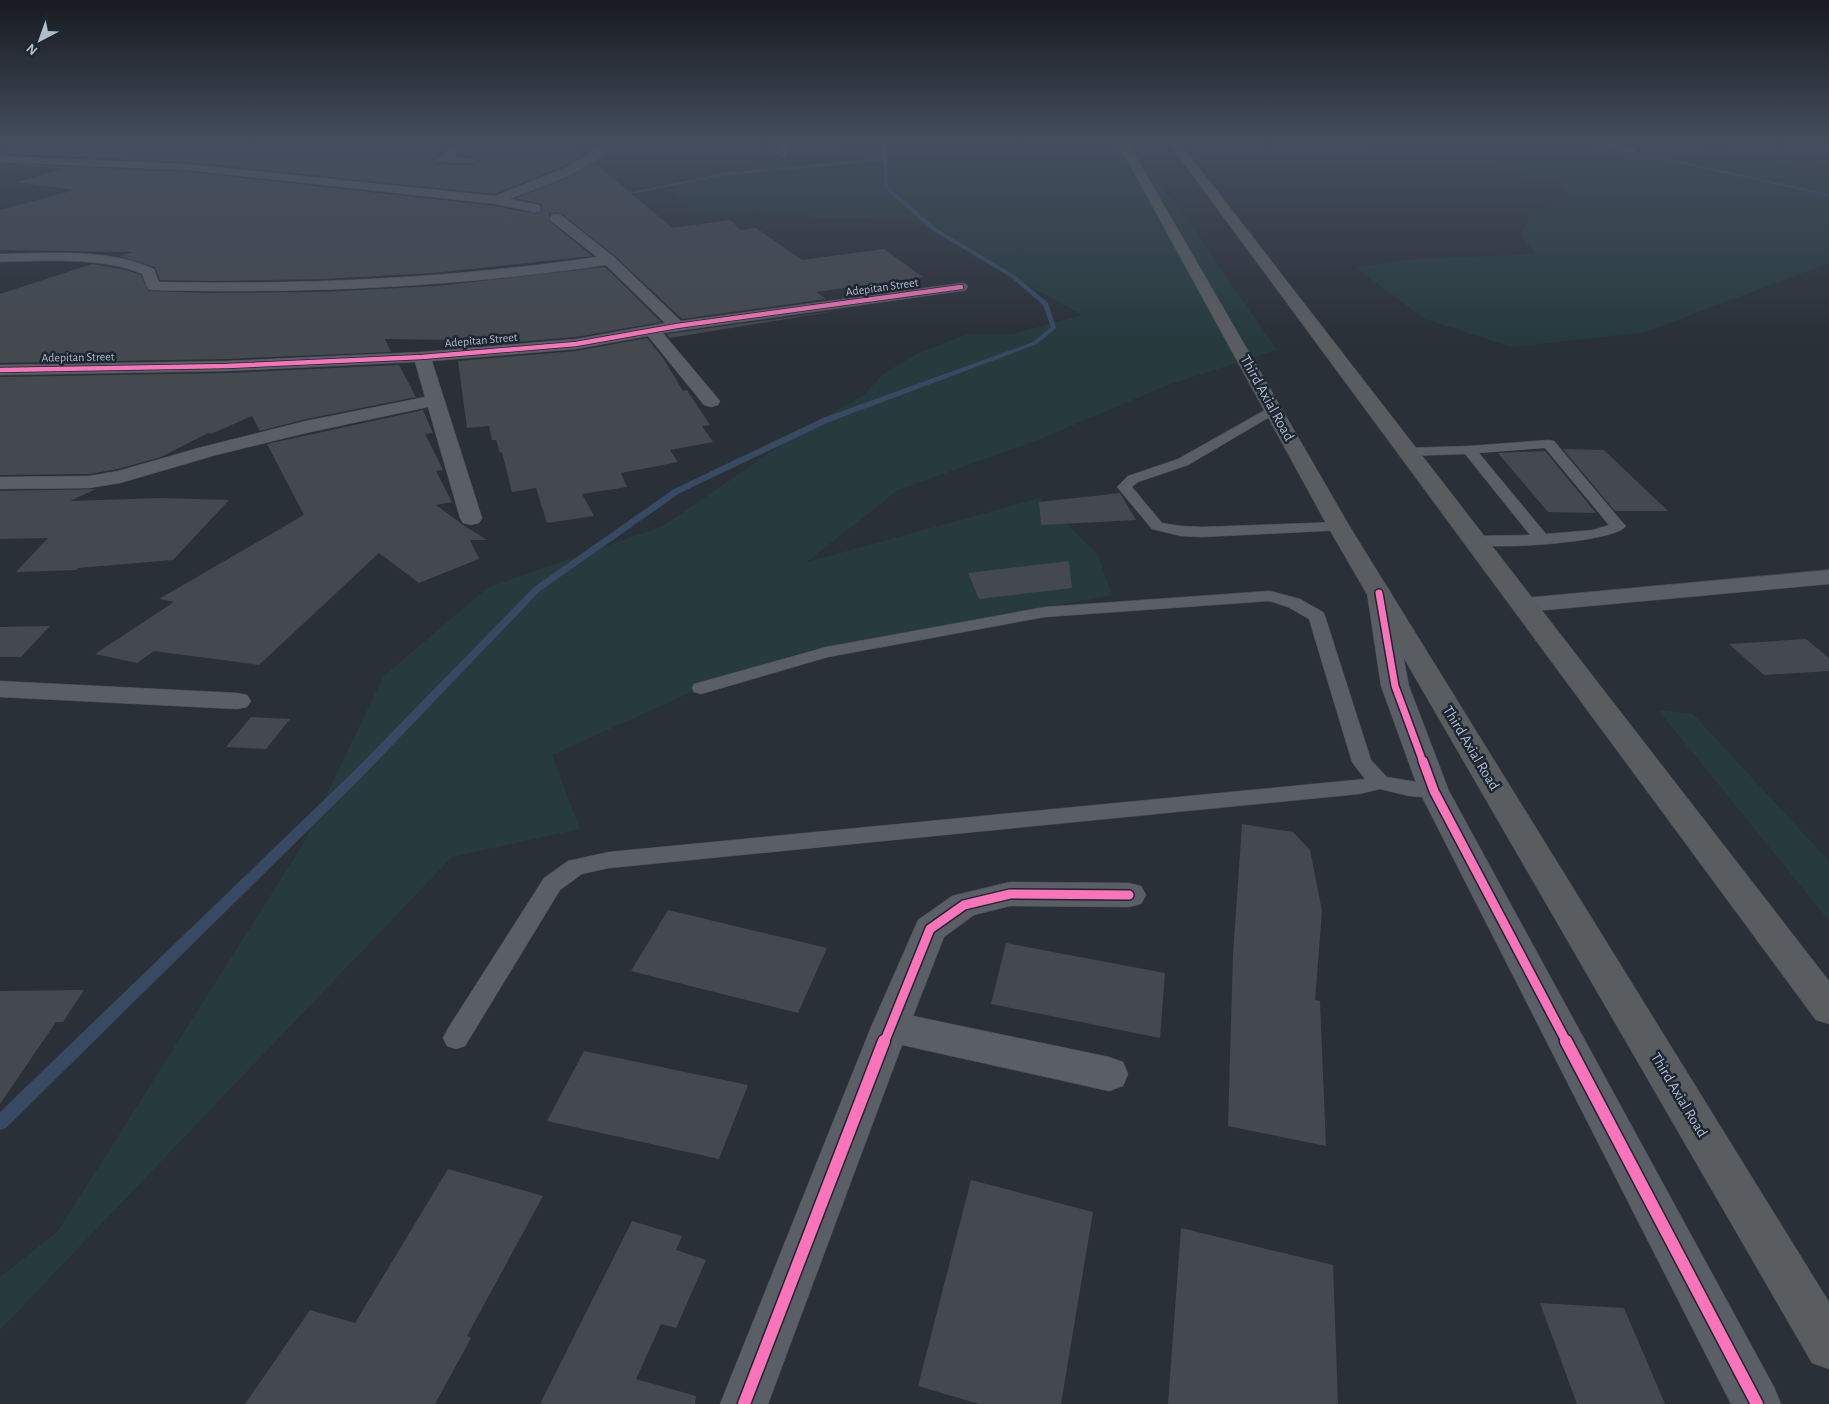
<svg xmlns="http://www.w3.org/2000/svg" width="1829" height="1404" viewBox="0 0 1829 1404" font-family="'Alegreya Sans',sans-serif">
  <style>
    .green { fill: #273a3e }
    .lines { fill: none; stroke-linecap: round; stroke-linejoin: round }
    .stream { fill: #384963; fill-rule: evenodd }
    .building { fill: #444950 }
    .service-casing { stroke: #484c53; stroke-width: 1 }
    .minor-casing { stroke: #484c53; stroke-width: 1 }
    .tertiary-casing { stroke: #484c53; stroke-width: 1 }
    .motorway-casing { stroke: #474c53; stroke-width: 1 }
    .service { fill: #5a5e66; fill-rule: evenodd }
    .minor { fill: #5a5e66; fill-rule: evenodd }
    .tertiary { fill: #5a5e66; fill-rule: evenodd }
    .motorway { fill: #5a5d60; fill-rule: evenodd }
    .cycleway-far3-casing { stroke: #1d2633; stroke-width: 6 }
    .cycleway-far2-casing { stroke: #1d2633; stroke-width: 10 }
    .cycleway-far1-casing { stroke: #1d2633; stroke-width: 12 }
    .cycleway-casing { stroke: #1d2633; stroke-width: 15 }
    .cycleway-far3 { stroke: #fb73b8; stroke-width: 4.5 }
    .cycleway-far2 { stroke: #fb73b8; stroke-width: 7 }
    .cycleway-far1 { stroke: #fb73b8; stroke-width: 9 }
    .cycleway { stroke: #fb73b8; stroke-width: 12 }
    .labels { text-anchor: middle; dominant-baseline: central; stroke-width: 5; stroke-linejoin: round; paint-order: stroke }
    .far-street-label { font-size: 12px; fill: #b4bcc9; stroke: #1d2633 }
    .street-label { font-size: 15px; fill: #b4bcc9; stroke: #1d2633 }
  </style>
  <rect width="100%" height="100%" fill="#2a3038"/>
  <path class="green" d="M838,143H1128L1181,211L1277,350L1168,385L1038,440L898,490L807,562L1040,498L1097,553L1112,595L802,652L714,682L552,755L580,829L452,857L0,1330V1277L58,1231L303,844L383,677L487,588L663,526L807,427L864,395L883,374L920,352L968,334H1013L1082,315L906,217L828,218L757,212L708,216L664,190L763,163L845,157Z
    M1384,143H1592L1659,158L1715,149L1829,170V263L1643,333L1511,347L1425,319L1356,268L1399,260L1535,254L1521,234L1530,216L1569,195L1553,181L1487,166L1406,165L1365,156Z
    M1658,710L1693,714L1829,861V921Z"/>
  <g class="lines">
    <path class="stream" d="M882,143H886L888,187L936,228L1016,276L1048,303L1056,328L1037,344L829,422L680,493L540,591L362,777L6,1128L0,1130V1112L354,771L534,587L674,489L823,418L1033,342L1051,327L1043,305L1012,278L932,230L884,188L883,161L725,175L616,197L614,196L725,173L882,158Z
      M1587,143H1596L1829,194V196Z
      M556,206L558,209L515,217L512,215Z"/>
  </g>
  <path class="building" d="M8,143H313L306,149L309,153H318L333,143H457L436,156L434,161L437,164L474,165L478,161L475,158L458,156L476,143H571L584,154L566,165L495,194L187,162L7,154Z
    M595,163L672,228L730,220L741,230L756,228L802,260L884,249L923,277L816,292L826,299L682,319L615,256L562,214L556,212L549,214L550,222L592,256L433,273L324,279L214,281L160,280L155,267L119,256L132,252L0,250V210L75,190L17,182L64,169L10,164L187,172L496,206L535,214L539,213L543,209L541,204L516,198L567,178Z
    M92,264L126,270L141,275L148,291L210,293L323,292L437,286L605,267L661,322L576,337L457,347L456,340L385,339L391,352L227,359L0,363V294Z
    M841,310L670,338L667,334Z
    M647,338L663,358L683,391L687,390L710,425L702,426L713,442L670,450L678,462L621,473L627,487L582,494L594,516L547,523L536,488L512,492L502,452L500,453L496,440H492L489,426L467,428L458,361L576,351Z
    M399,365L416,397L306,419L260,431L252,416L211,434L208,433L161,457L118,469L89,474L0,475V377L227,373Z
    M423,410L433,433L425,434L443,470L436,471L452,502L436,505L463,525L487,540H470L479,559L419,583L379,553L259,665L154,651L137,663L95,654L174,602L159,599L304,515L267,444Z
    M1563,449L1604,450L1668,511H1615Z
    M1545,451L1596,513L1548,512L1498,453Z
    M96,489L70,501L161,498L229,500L173,560L78,568L76,570L16,572L48,538L0,539V491Z
    M1120,493L1136,520L1041,525L1039,502Z
    M1069,561L1072,588L979,599L968,573Z
    M50,626L21,657H0V627Z
    M1806,639L1829,658V671L1764,675L1729,644Z
    M251,717L290,719L266,749L226,747Z
    M1242,824L1293,832L1310,850L1322,911L1315,1000L1320,1001L1326,1146L1228,1126L1233,955Z
    M668,910L827,948L798,1013L631,971Z
    M1006,943L1165,973L1160,1038L991,1004Z
    M84,990L63,1022H56L0,1104V991Z
    M584,1051L748,1085L719,1159L547,1121Z
    M448,1169L543,1196L467,1336L471,1338L435,1404H245L310,1310L355,1323Z
    M971,1180L1093,1212L1061,1404H979L918,1386Z
    M632,1221L682,1236L676,1250L706,1260L676,1328L661,1324L636,1379L696,1396L695,1404H540Z
    M1181,1228L1333,1265L1338,1404H1168Z
    M1540,1303L1624,1308L1665,1404H1577Z"/>
  <g class="lines">
    <defs>
      <path id="service" d="M1274,405L1278,406L1280,409L1278,412L1188,465L1138,482L1132,487L1162,523L1181,526L1202,527L1339,522L1344,524L1347,527L1344,530L1202,537L1181,536L1152,529L1117,487L1128,476L1178,459Z
        M1549,440L1554,441L1623,523L1626,526C1614,543 1493,550 1472,544L1469,541L1472,538L1477,536L1530,535L1465,454L1406,456L1399,452L1406,448L1469,446ZM1545,448L1609,525L1593,530L1546,534L1479,453Z
        M1270,591L1300,599L1323,612L1325,616L1371,760L1387,777L1441,786L1444,791L1441,796L1434,798L1409,796L1380,789L1359,794L609,868L582,874L560,890L465,1046L456,1049L447,1046L443,1038L447,1030L544,878L568,861L609,852L1365,779L1352,762L1309,619L1288,607L1269,601L1045,617L828,657L701,694L694,692L692,688L694,684L826,647L1045,607Z"/>
      <path id="minor" d="M317,143H331L317,151H309L308,149Z
        M461,143H474L453,157L474,159L476,161L474,163L437,162L435,160L437,158Z
        M604,143H616C592,171 543,186 509,199L539,205L541,208L539,211L535,212L496,204L187,170L0,162V156L187,164L495,196L567,167Z
        M781,143H791L785,156L781,157L776,154Z
        M1593,143H1612L1635,149L1636,151L1631,154L1594,145Z
        M1820,143H1829V147L1821,145Z
        M556,214L561,215L614,257L681,321L961,283L966,284L968,287L966,290L961,291L663,333L720,401L718,405L711,407L704,405L648,336L576,349L432,361L482,518L479,523L471,525L463,523L460,518L428,407L306,433L216,455L120,483L89,488L0,489V477L89,476L118,471L202,447L306,421L425,397L415,362L227,371L0,375V365L227,361L422,352L576,339L665,323L606,265C455,287 305,294 153,290L148,289L142,274C105,257 41,261 0,262V254C50,253 108,248 154,269L159,282C306,285 452,278 597,257L551,221L550,218L551,215Z
        M1829,570V584L1524,612L1515,610L1512,605L1515,600L1524,598Z
        M0,681L237,693L247,695L251,701L247,707L237,709L0,697Z
        M1010,882L1129,883L1141,886L1146,895L1141,904L1129,907L1010,906L974,915L944,937L913,1016L1109,1057L1123,1062L1128,1074L1123,1086L1109,1091L902,1045L768,1404H720L871,1027L918,920L952,896Z"/>
      <path id="tertiary" d="M1379,586L1388,588L1391,593L1409,686L1449,791L1774,1387L1781,1404H1731L1419,791L1381,686L1367,593L1370,588Z"/>
      <path id="motorway" d="M1118,143H1128L1350,527L1829,1302V1369L1812,1363L1328,527Z
        M1169,143H1180L1829,981V1024L1816,1020Z"/>
    </defs>
    <use href="#service" class="service-casing"/>
    <use href="#minor" class="minor-casing"/>
    <use href="#tertiary" class="tertiary-casing"/>
    <use href="#motorway" class="motorway-casing"/>
    <use href="#service" class="service"/>
    <use href="#minor" class="minor"/>
    <use href="#tertiary" class="tertiary"/>
    <use href="#motorway" class="motorway"/>
    <defs>
      <path id="cycleway-far3" d="M0,370L227,366L422,357L576,344L677,326L961,287"/>
      <path id="cycleway-far2" d="M1379,593L1395,686L1423,762"/>
      <path id="cycleway-far1" d="M1423,761L1434,791L1567,1043
        M884,1043L930,929L964,905L1010,894L1129,895"/>
      <path id="cycleway" d="M1566,1041L1757,1404
        M744,1404L884,1041"/>
    </defs>
    <use href="#cycleway-far3" class="cycleway-far3-casing"/>
    <use href="#cycleway-far2" class="cycleway-far2-casing"/>
    <use href="#cycleway-far1" class="cycleway-far1-casing"/>
    <use href="#cycleway" class="cycleway-casing"/>
    <use href="#cycleway-far3" class="cycleway-far3"/>
    <use href="#cycleway-far2" class="cycleway-far2"/>
    <use href="#cycleway-far1" class="cycleway-far1"/>
    <use href="#cycleway" class="cycleway"/>
  </g>
  <linearGradient id="sky" x2="0" y2="1"><stop stop-color="#171a1f"/><stop offset="0.42" stop-color="#444e5e"/><stop offset="1" stop-color="#444e5e" stop-opacity="0"/></linearGradient>
  <rect width="1829" height="340" fill="url(#sky)"/>
  <g class="labels">
    <g class="far-street-label">
      <text transform="translate(882 287) rotate(-8)">Adepitan Street</text>
      <text transform="translate(481 340) rotate(-5)">Adepitan Street</text>
      <text transform="translate(78 357) rotate(-1)">Adepitan Street</text>
    </g>
    <g class="street-label">
      <text transform="translate(1267 398) rotate(61)">Third Axial Road</text>
      <text transform="translate(1471 748) rotate(59)">Third Axial Road</text>
      <text transform="translate(1679 1095) rotate(59)">Third Axial Road</text>
    </g>
  </g>
  <g transform="translate(40 40) rotate(221)" stroke="#1d2633" stroke-width="4" paint-order="stroke">
  <path d="M0-4L9 19L0 12L-9 19Z" fill="#b4bcc9"/>
  <text y="-8" font-size="14" font-weight="bold" text-anchor="middle" fill="#b4bcc9">N</text>
  </g>
</svg>
